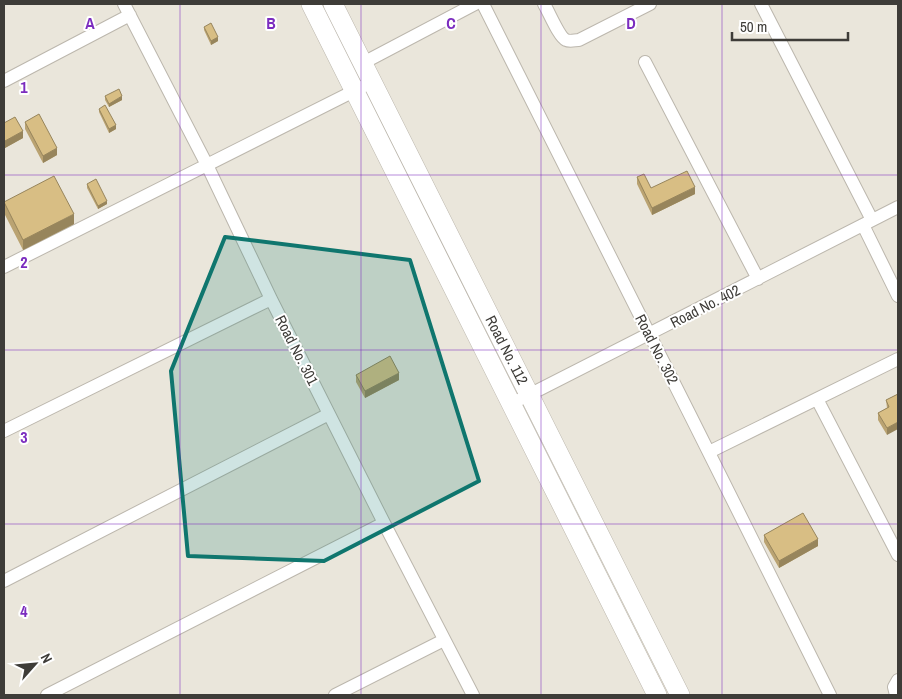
<svg xmlns="http://www.w3.org/2000/svg" width="902" height="699" viewBox="0 0 902 699" font-family="'Archivo Narrow',sans-serif">
  <style>
    .lines { fill: none; stroke-linecap: round; stroke-linejoin: round }
    .street-casing { stroke: #bcb7ad; stroke-width: 14 }
    .secondary-casing { stroke: #bcb7ad; stroke-width: 20 }
    .street { stroke: #fff; stroke-width: 12 }
    .secondary { stroke: #fff; stroke-width: 19 }
    .wall { fill: #baa372 }
    .shaded-wall { fill: #97855c }
    .building { fill: #d8be84; stroke: #97855c }
    .marked { fill: #0f766e; fill-opacity: 0.2; stroke: #0f766e; stroke-width: 4; stroke-linejoin: round }
    .grid { fill: none; stroke: #7b2cbf; stroke-width: 1; stroke-opacity: 0.55 }
    .labels { text-anchor: middle; dominant-baseline: central; stroke-width: 4; stroke-linejoin: round; paint-order: stroke }
    .street-label { font-size: 15px; fill: #3e3c38; stroke: #fff }
    .grid-label { font-size: 16px; text-anchor: middle; font-weight: bold; fill: #7b2cbf; stroke: #fff; stroke-width: 4; stroke-linejoin: round; paint-order: stroke }
  </style>
  <rect width="100%" height="100%" fill="#eae6db"/>
  <g class="lines">
    <defs>
      <path id="street" d="M124,4L207,165L271,299L384,523L473,695
        M483,4C598,234 716,464 830,695
        M544,4C549,12 559,37 566,40C570,42 575,40 579,40L650,4
        M761,4L872,220
        M645,62L758,279
        M363,63L475,4
        M4,81L130,15
        M863,225L898,296
        M4,267L372,82
        M817,399L898,555
        M511,404L898,207
        M4,431L271,299
        M709,452L898,359
        M4,581L329,414
        M47,695L384,523
        M335,695L444,640
        M896,695L894,687L898,680"/>
      <path id="secondary" d="M311,4L657,695
        M333,4L680,695"/>
    </defs>
    <use href="#street" class="street-casing"/>
    <use href="#secondary" class="secondary-casing"/>
    <use href="#street" class="street"/>
    <use href="#secondary" class="secondary"/>
  </g>
  <path class="wall" d="M204,27L218,41L211,45L204,30Z
    M105,96L122,100L109,107L105,100Z
    M99,109L116,129L109,133L99,112Z
    M25,122L57,155L43,163L25,129Z
    M4,123L23,138L5,148L4,145Z
    M637,177L651,188L695,194L652,215L637,184Z
    M87,184L107,204L98,209L87,188Z
    M4,202L74,224L23,250L4,213Z
    M356,375L399,380L365,398L356,382Z
    M898,394L887,435L878,420V413L887,408L886,400Z
    M764,535L818,546L779,568L764,542Z"/>
  <path class="shaded-wall" d="M218,37V41L211,45V41Z
    M122,96V100L109,107V104Z
    M116,125V129L109,133V129Z
    M23,131V138L5,148V141Z
    M57,148V155L43,163V156Z
    M695,187V194L652,215V208Z
    M107,201V204L98,209V206Z
    M74,214V224L23,250V240Z
    M399,373V380L365,398V391Z
    M898,422V429L887,435V428Z
    M818,539V546L779,568V561Z"/>
  <path class="building" d="M211,23L218,37L211,41L204,27Z
    M119,89L122,96L109,104L105,96Z
    M105,105L116,125L109,129L99,109Z
    M39,114L57,148L43,156L25,122Z
    M15,117L23,131L5,141L4,138V123Z
    M687,171L695,187L652,208L637,177L644,174L651,188Z
    M54,176L74,214L23,240L4,202Z
    M96,179L107,201L98,206L87,184Z
    M390,356L399,373L365,391L356,375Z
    M898,394V422L887,428L878,413L889,407L886,400Z
    M803,513L818,539L779,561L764,535Z"/>
  <path class="marked" d="M225,237L410,260L479,481L324,561L188,556L171,371Z"/>
  <path class="grid" d="M180,4V695M361,4V695M541,4V695M722,4V695M4,175H898M4,350H898M4,524H898"/>
  <g class="labels">
    <g class="street-label">
      <text transform="translate(705 306) rotate(-27)">Road No. 402</text>
      <text transform="translate(657 349) rotate(63)">Road No. 302</text>
      <text transform="translate(297 350) rotate(63)">Road No. 301</text>
      <text transform="translate(507 350) rotate(63)">Road No. 112</text>
    </g>
  </g>
  <g class="grid-label">
    <text x="90" y="29">A</text>
    <text x="271" y="29">B</text>
    <text x="451" y="29">C</text>
    <text x="631" y="29">D</text>
    <text x="24" y="93">1</text>
    <text x="24" y="268">2</text>
    <text x="24" y="443">3</text>
    <text x="24" y="617">4</text>
  </g>
  <rect width="902" height="699" fill="none" stroke="#3e3c38" stroke-width="10"/>
  <g transform="translate(35 664) rotate(63)" stroke="#ffffff" stroke-width="4" paint-order="stroke">
  <path d="M0-4L9 19L0 12L-9 19Z" fill="#3e3c38"/>
  <text y="-8" font-size="14" font-weight="bold" text-anchor="middle" fill="#3e3c38">N</text>
  </g>
  <path d="M732 32v8h116v-8" fill="none" stroke="#3e3c38" stroke-width="2.5"/>
  <text x="740" y="32" font-size="15" fill="#3e3c38" stroke="#ffffff" stroke-width="4" paint-order="stroke">50 m</text>
</svg>
